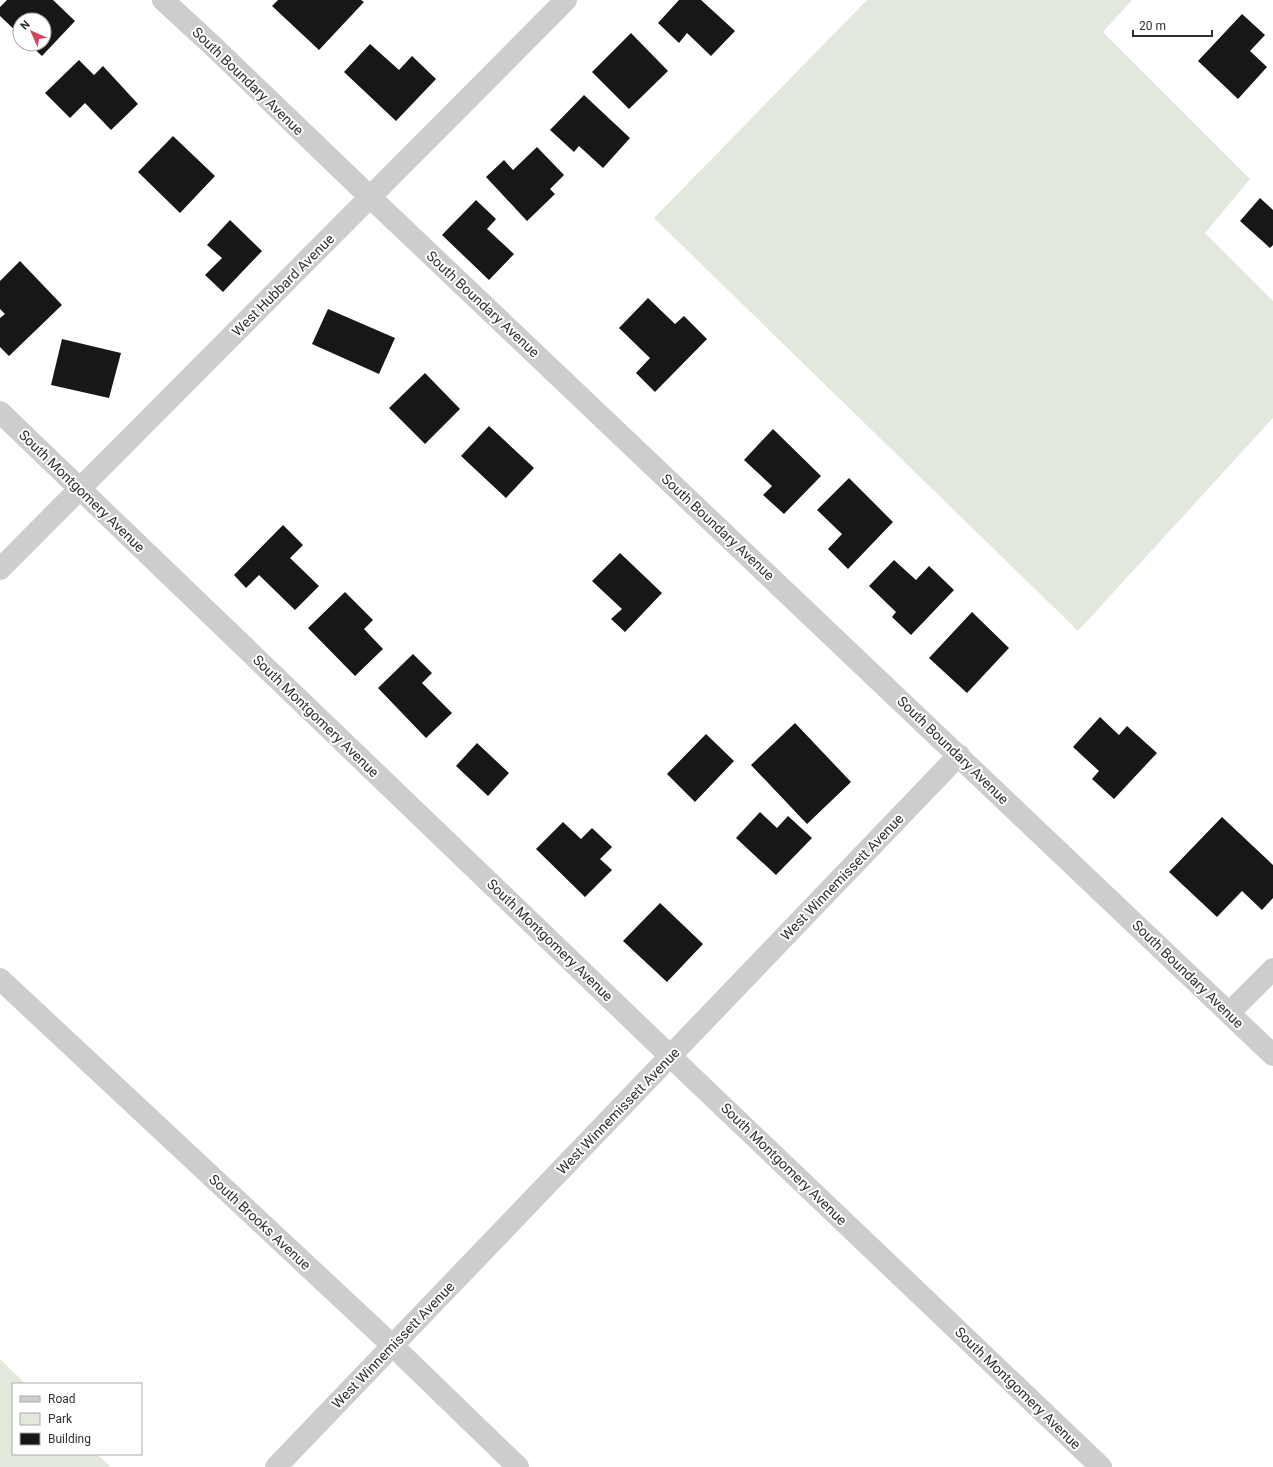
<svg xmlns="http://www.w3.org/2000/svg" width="1273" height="1467" viewBox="0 0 1273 1467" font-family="Roboto,sans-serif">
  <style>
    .green { fill: #e3e8dc }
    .building { fill: #171717 }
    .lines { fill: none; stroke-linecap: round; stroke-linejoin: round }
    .minor { stroke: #cdcdcd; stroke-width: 22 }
    .labels { text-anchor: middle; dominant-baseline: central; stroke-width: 4; stroke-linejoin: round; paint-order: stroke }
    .street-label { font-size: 14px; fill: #303030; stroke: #fff }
  </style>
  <rect width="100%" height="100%" fill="#fff"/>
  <path class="green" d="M867,0H1132L1103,32L1250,179L1205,233L1273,301V418L1078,631L654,218Z
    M0,1359L26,1384H13V1454H97L111,1467H0Z"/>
  <path class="building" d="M7,0H53L75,21L42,56L29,44H44V20H20V35L0,16V7Z
    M278,0H361L364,2L319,50L272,6Z
    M679,0H701L735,31L711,56L687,33L679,43L658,23Z
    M1242,14L1265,35L1250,51L1267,67L1238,99L1198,61Z
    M631,33L668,71L629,109L592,72Z
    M370,44L399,70L412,56L436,79L396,121L344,72Z
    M79,60L94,75L103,66L138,104L111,130L85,103L70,118L45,93Z
    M584,95L630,138L603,168L579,146L574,152L550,130Z
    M173,136L215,176L180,213L138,172Z
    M537,147L564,175L550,189L555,194L527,221L486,177L504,160L513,170Z
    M1260,198L1273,210V245L1270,248L1240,221Z
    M476,200L496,219L487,229L514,254L489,280L442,235Z
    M230,220L262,251L223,292L205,275L222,258L207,245Z
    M20,261L62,305L9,356L0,347V318L5,314L0,309V281Z
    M648,298L675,324L684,316L707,339L655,392L636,373L650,358L619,328Z
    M328,309L395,338L379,374L312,344Z
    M62,339L121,353L109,398L51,385Z
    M425,373L460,409L425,444L389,408Z
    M489,426L534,468L506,498L461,456Z
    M773,429L821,476L784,514L763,495L772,486L744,460Z
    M849,478L893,522L848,569L828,549L842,534L817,510Z
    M283,525L303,545L290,558L319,586L295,610L259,575L246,588L234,575Z
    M620,553L662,593L625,632L611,619L622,609L592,581Z
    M894,560L916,580L929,566L954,590L911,635L892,617L896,612L869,586Z
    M345,592L373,620L364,629L383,649L355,676L308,628Z
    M972,612L1009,648L967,693L929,658Z
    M413,654L432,673L422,683L452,713L426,738L378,688Z
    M1100,717L1119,735L1127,726L1157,753L1114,799L1092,779L1099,771L1073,747Z
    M795,723L851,782L807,824L751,765Z
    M706,734L734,761L695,802L667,774Z
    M477,743L509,773L488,796L456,766Z
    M760,812L777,828L788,816L812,838L776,875L736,838Z
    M1222,817L1273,865V898L1262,910L1242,891L1217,917L1169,872Z
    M563,822L581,839L592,828L612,847L600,859L612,870L585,897L536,849Z
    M660,903L703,944L667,982L623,941Z"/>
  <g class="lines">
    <path class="minor" d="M163,0L215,48L370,197L1273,1055
      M0,412L670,1056L1101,1467
      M0,569L566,0
      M0,979L393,1346L518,1467
      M1229,1013L1273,969
      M276,1467L959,755"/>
  </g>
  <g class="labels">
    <g class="street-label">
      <text transform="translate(248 81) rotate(44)">South Boundary Avenue</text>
      <text transform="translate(283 285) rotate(-45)">West Hubbard Avenue</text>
      <text transform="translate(483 304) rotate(43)">South Boundary Avenue</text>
      <text transform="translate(82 491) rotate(44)">South Montgomery Avenue</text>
      <text transform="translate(718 527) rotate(43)">South Boundary Avenue</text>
      <text transform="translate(316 716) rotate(44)">South Montgomery Avenue</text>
      <text transform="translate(953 750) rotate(44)">South Boundary Avenue</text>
      <text transform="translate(842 877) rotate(-46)">West Winnemissett Avenue</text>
      <text transform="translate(550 940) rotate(44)">South Montgomery Avenue</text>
      <text transform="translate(1188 974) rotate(44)">South Boundary Avenue</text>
      <text transform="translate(618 1111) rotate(-46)">West Winnemissett Avenue</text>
      <text transform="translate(784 1164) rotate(44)">South Montgomery Avenue</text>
      <text transform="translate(260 1222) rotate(43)">South Brooks Avenue</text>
      <text transform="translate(393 1345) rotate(-46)">West Winnemissett Avenue</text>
      <text transform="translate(1018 1388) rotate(44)">South Montgomery Avenue</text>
    </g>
  </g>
  <rect x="12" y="1383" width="130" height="72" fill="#ffffff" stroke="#acacac"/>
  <rect x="20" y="1396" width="20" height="6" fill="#cdcdcd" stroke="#acacac"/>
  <text x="48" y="1403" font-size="12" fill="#303030">Road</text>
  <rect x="20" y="1413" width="20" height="12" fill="#e3e8dc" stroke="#acacac"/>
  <text x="48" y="1423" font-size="12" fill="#303030">Park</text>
  <rect x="20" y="1433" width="20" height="12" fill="#171717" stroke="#acacac"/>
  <text x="48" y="1443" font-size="12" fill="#303030">Building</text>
  <g transform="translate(32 32) rotate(315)"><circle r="19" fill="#ffffff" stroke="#acacac"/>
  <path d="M0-3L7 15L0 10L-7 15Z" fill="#d2465a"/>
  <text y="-6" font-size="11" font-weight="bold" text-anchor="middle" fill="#303030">N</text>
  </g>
  <path d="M1133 30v6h79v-6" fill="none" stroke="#303030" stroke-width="2"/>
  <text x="1139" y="30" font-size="12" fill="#303030" stroke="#ffffff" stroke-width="3" paint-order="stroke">20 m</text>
</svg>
